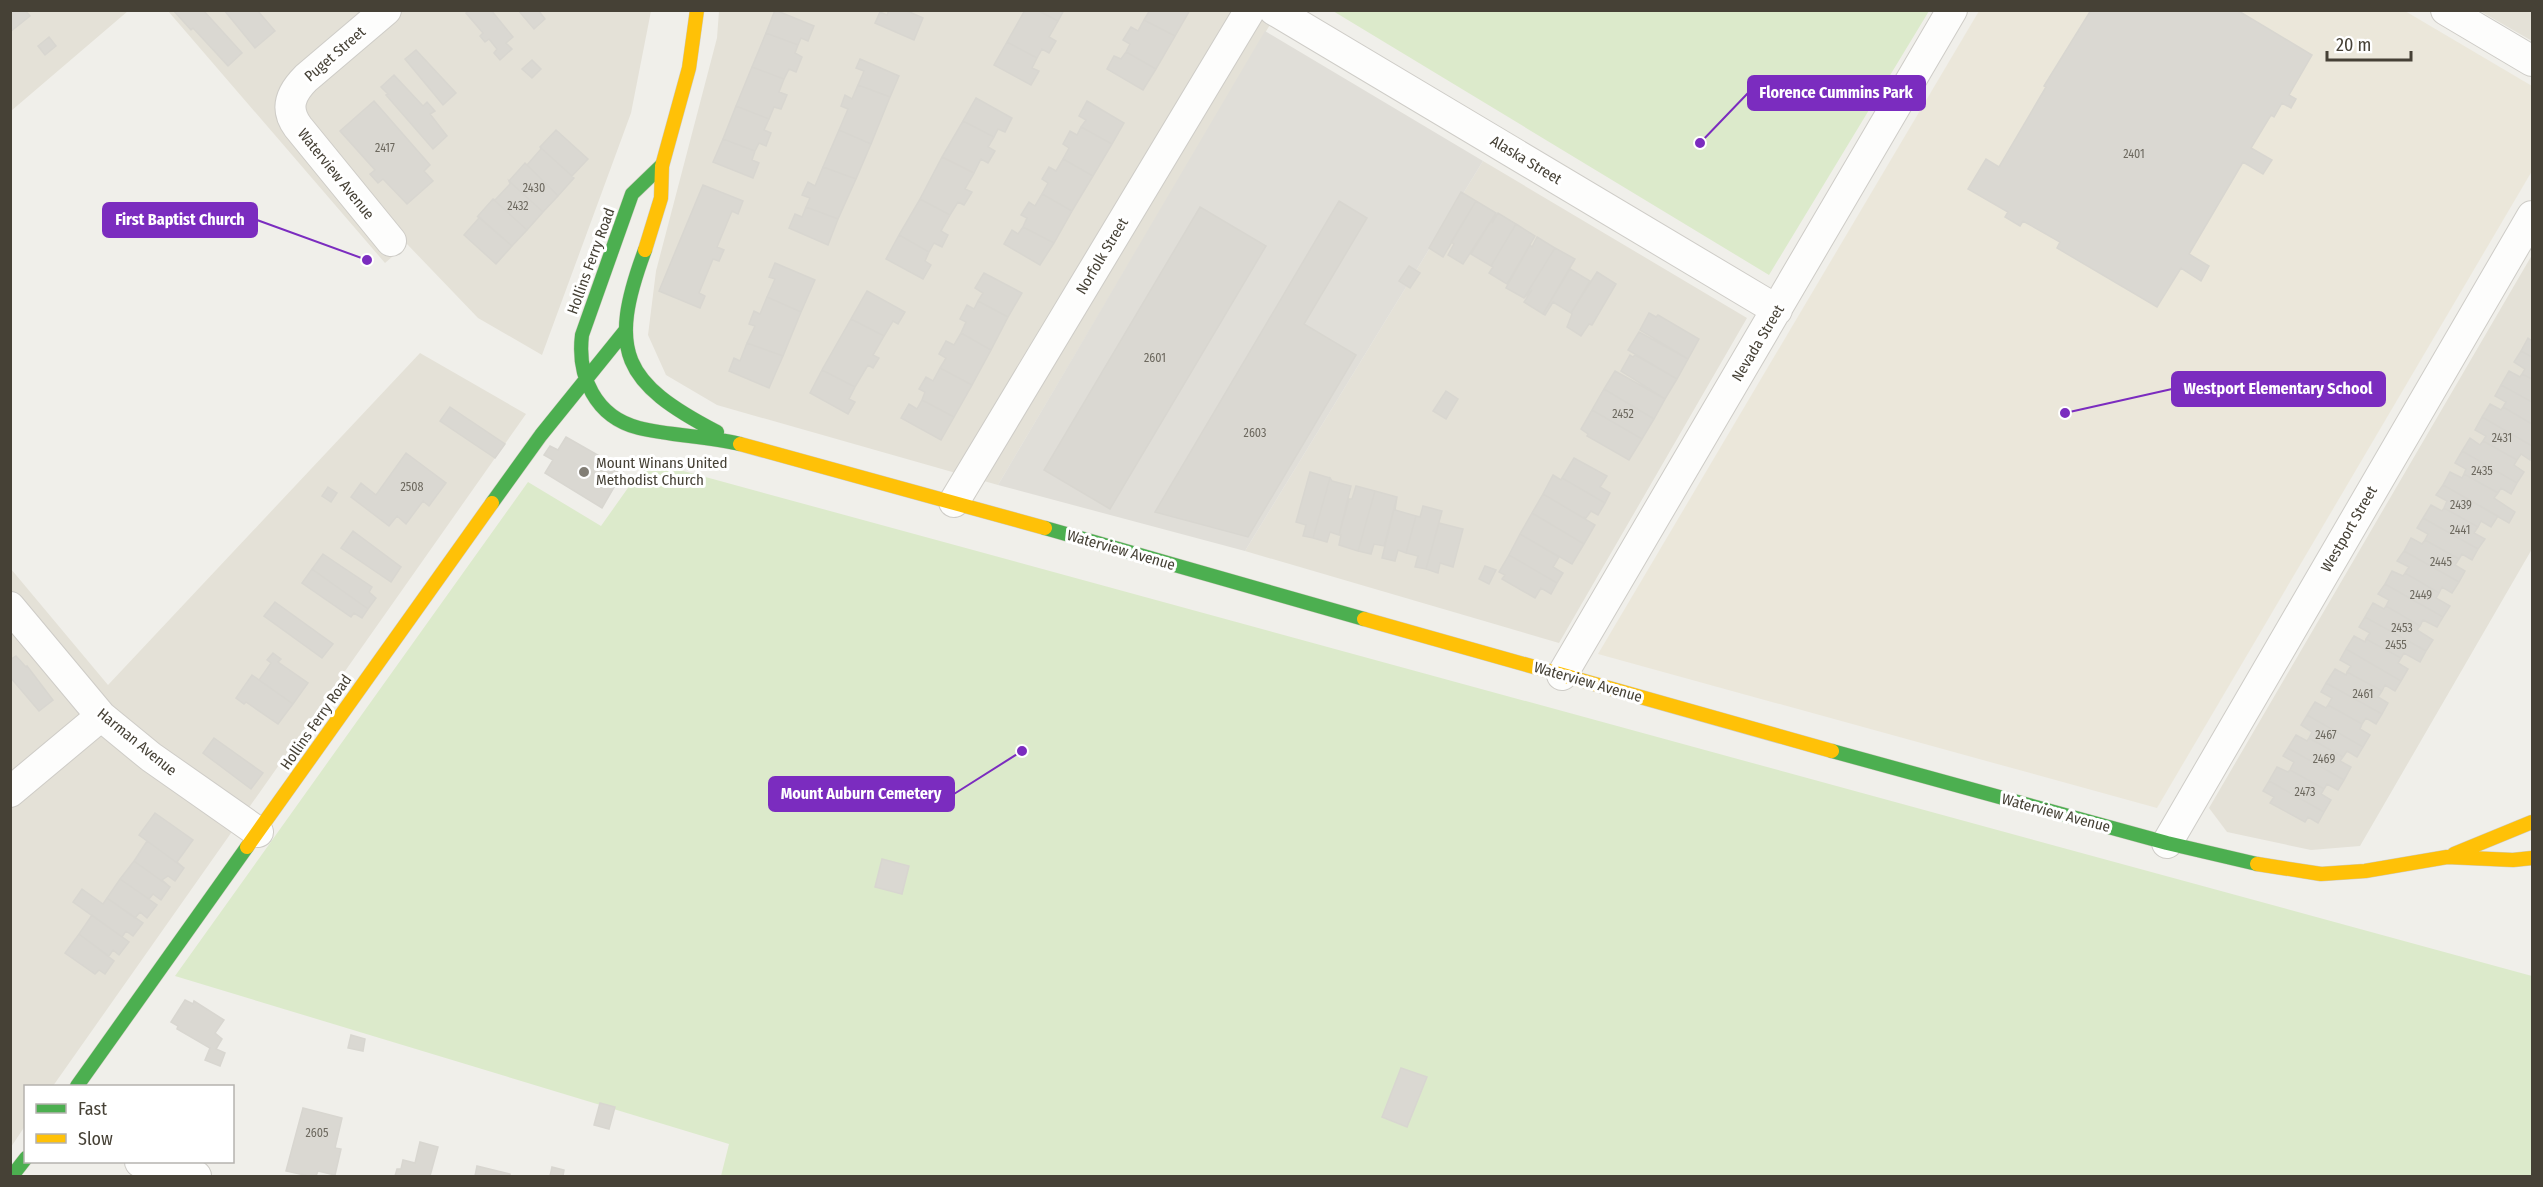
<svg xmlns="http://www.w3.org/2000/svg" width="2543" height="1187" viewBox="0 0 2543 1187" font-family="'Fira Sans Condensed',sans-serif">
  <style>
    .residential { fill: #e4e1d7 }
    .industrial { fill: #e0ded8 }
    .education { fill: #ebe7da }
    .green { fill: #dceacb }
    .building { fill: #dad8d2; stroke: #d8d6d0; stroke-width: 1.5 }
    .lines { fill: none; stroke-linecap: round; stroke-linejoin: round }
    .street-casing { stroke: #ceccc7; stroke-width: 32 }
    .fast-casing { stroke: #cfccc1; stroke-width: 15 }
    .slow-casing { stroke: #cfccc1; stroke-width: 15 }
    .street { stroke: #fdfdfc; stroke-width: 30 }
    .fast { stroke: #4caf50; stroke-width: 14 }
    .slow { stroke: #ffc107; stroke-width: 14 }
    .poi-dot { fill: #827e75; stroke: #fff; stroke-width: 2 }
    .labels { text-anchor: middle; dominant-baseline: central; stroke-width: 6; stroke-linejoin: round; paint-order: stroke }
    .number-label { font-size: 12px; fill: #6c685e }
    .street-label { font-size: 15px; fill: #464136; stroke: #fff }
    .poi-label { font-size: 15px; fill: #464136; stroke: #fff; text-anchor: start }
    .leader { fill: none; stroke: #7b2cbf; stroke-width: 2 }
    .callout-dot { fill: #7b2cbf; stroke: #fff; stroke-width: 2 }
    .callout { fill: #7b2cbf; stroke: #7b2cbf; stroke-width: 2 }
    .callout-label { font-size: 16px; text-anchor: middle; font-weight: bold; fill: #fff }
  </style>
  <rect width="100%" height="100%" fill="#f0efea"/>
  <path class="residential" d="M11,11H128L11,111Z
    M168,11H651L631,113L542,355L478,318L407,244L385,263Z
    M719,11H1278L998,485L717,405L666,375L648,335L656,271L717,38Z
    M2480,11H2532V41Z
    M1483,161L1747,318L1559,643L1245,551Z
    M2532,255V549L2360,846L2311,850L2227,832L2209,808Z
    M420,353L526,414L53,1086H26L25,1126L11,1147V569L108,685Z"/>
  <path class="industrial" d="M1265,31L1483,161L1245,551L998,485Z"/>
  <path class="education" d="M1979,11H2405L2532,86V171L2157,808L1598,654Z"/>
  <path class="green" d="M1333,11H1929L1769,275Z
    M647,461L2532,976V1176H721L729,1144L175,976L528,482L601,526Z"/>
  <path class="building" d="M10,10H25L30,16L10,32Z
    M173,10H203L242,53L228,66L193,28L191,30Z
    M224,10H257L275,31L255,48Z
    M470,10H491L513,37L506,43L512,49L500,60L494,53L497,49L489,39L485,42L480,36L483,33L466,13Z
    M518,10H538L545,19L534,29Z
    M775,10L814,26L808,41L801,38L798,45L766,33Z
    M889,10H905L923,18L914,40L875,23L880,12L887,15Z
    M1025,10H1037L1058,21L1049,37L1056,41L1049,53L1042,49L1037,58L1007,42Z
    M1037,10H1064L1058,21Z
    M1150,10H1190L1175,36L1144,20Z
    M2091,10H2237L2312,55L2289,95L2296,99L2291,108L2282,103L2274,117L2271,115L2251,148L2272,160L2263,174L2243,162L2189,254L2209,266L2201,281L2181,268L2157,307L2057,248L2060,242L2023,221L2020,226L2005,217L2008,212L1968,189L1986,159L1999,167L2046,87L2044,86Z
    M1144,20L1175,36L1156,69L1126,52L1130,44L1123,40L1131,27L1138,31Z
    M766,33L798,45L795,53L802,57L796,72L789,69L784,79L752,67Z
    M49,37L56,46L45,55L38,46Z
    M1007,42L1037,58L1032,68L1039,71L1031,85L994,65Z
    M416,50L456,93L443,105L405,59Z
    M1126,52L1156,69L1143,90L1107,69L1114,56L1121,59Z
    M860,59L899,76L890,97L858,85L864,71L856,68Z
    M532,60L541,69L532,78L522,69Z
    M752,67L784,79L779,92L787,95L781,109L774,107L769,119L736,106Z
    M394,75L423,106L427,102L435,111L430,114L447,136L433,149L386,95L388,94L381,87Z
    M858,85L890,97L871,144L839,130L848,109L841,106L845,95L852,99Z
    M976,98L1012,118L1005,132L998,129L994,137L963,121Z
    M374,101L430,165L424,171L433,181L407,204L383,179L378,183L370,174L375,170L340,131Z
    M1087,101L1124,123L1112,144L1081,127L1086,120L1079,116Z
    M736,106L769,119L764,130L771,133L766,146L759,143L755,151L723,139Z
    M963,121L994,137L988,147L995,151L988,163L981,159L974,173L942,157Z
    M1081,127L1112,144L1093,176L1063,159L1069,148L1063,144L1070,131L1077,135Z
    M556,130L588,159L572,176L540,147Z
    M839,130L871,144L856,179L823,167Z
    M723,139L755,151L752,160L759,163L753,178L713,162Z
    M540,147L574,178L558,196L527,165L541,149Z
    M942,157L974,173L965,189L972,192L964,205L958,202L950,215L920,199Z
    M1063,159L1093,176L1072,211L1042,194L1048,183L1042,179L1049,167L1056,171Z
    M525,163L558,196L543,212L509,181Z
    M823,167L856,179L838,219L806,207L810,198L802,195L808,182L815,186Z
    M509,181L543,212L527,230L493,199L495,200L510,184Z
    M703,185L743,201L738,214L732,211L717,247L724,250L719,261L713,259L699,293L705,296L700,308L659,291Z
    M1461,192L1476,201L1443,257L1429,248Z
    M1042,194L1072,211L1054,243L1023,227L1027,218L1021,215L1029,202L1035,206Z
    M493,199L527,230L512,246L478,216Z
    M920,199L950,215L941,231L948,235L942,247L934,243L929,252L899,235Z
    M1339,201L1367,218L1304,324L1356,355L1248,537L1155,512Z
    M1476,201L1496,213L1463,264L1448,255L1454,244L1451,242Z
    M806,207L838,219L828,245L789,228L795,214L802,217Z
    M1200,207L1266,246L1110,509L1044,470Z
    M1496,213L1492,223L1498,213L1516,224L1491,266L1471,254Z
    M477,216L512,246L496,264L464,235L479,218Z
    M1516,224L1535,236L1507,284L1489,273L1493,267L1491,266Z
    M1023,227L1054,243L1040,265L1004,244L1012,230L1018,234Z
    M899,235L929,252L925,261L931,265L923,279L886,259Z
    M1537,237L1555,248L1524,298L1506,288L1530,245L1532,247Z
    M1555,248L1575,259L1543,314L1524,302L1532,290L1524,298Z
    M775,263L815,280L801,312L767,297L775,279L769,277Z
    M1409,266L1420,273L1410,288L1399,281Z
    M1570,269L1590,281L1571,313L1553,302L1545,315L1543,314Z
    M1597,272L1616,284L1592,325L1589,324L1581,336L1567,327L1572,314L1571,313Z
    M984,273L1022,293L1008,317L978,301L983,293L975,288Z
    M867,291L905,312L898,324L893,321L884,336L851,319Z
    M767,297L801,312L783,356L747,343L755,326L749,324L754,311L760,314Z
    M978,301L1008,317L991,350L961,333L966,322L960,319L967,305L974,309Z
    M1649,313L1656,317L1658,315L1699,339L1688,359L1640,330Z
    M851,319L884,336L873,355L879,358L873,368L868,365L855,387L822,370Z
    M1639,332L1688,359L1677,379L1628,350Z
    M961,333L991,350L972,385L940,368L946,358L939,354L946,341L954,345Z
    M2528,338L2532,341V357L2521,351Z
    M747,343L783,356L769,388L729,371L734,358L740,361Z
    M2521,351L2532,357V379L2522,374L2525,369L2514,362Z
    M1630,355L1633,357L1635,355L1677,379L1665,399L1621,371Z
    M940,368L972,385L954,417L922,400L925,392L919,389L926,377L933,381Z
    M822,370L855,387L849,399L855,402L848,414L810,393Z
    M1615,371L1665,399L1654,419L1604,389Z
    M2509,371L2520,377L2522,374L2532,379V402L2501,385Z
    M2501,385L2532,402V424L2503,407L2506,402L2495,396Z
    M1604,389L1654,419L1642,439L1592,410Z
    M1446,391L1458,399L1446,419L1433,411Z
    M922,400L954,417L941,440L901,418L909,404L917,409Z
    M2490,404L2501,410L2503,407L2532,424V446L2482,417Z
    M450,407L505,444L495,458L440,421Z
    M1592,410L1642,439L1629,460L1587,436L1588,434L1581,429Z
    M2482,417L2532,446L2530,460L2521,454L2517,460L2483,441L2486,436L2475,430Z
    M566,437L624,470L602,508L545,473L553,460L544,455L550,446L558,450Z
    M2470,438L2480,445L2483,441L2517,460L2514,465L2524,472L2517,483L2462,451Z
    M2462,451L2517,483L2511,494L2501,488L2498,493L2464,474L2466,469L2455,463Z
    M406,453L446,483L429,506L423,501L406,524L397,516L389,526L351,497L361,483L376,495Z
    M1574,458L1607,476L1600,487L1610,493L1605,503L1562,478Z
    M1310,472L1330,478L1313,538L1303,536L1306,525L1296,522Z
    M2450,472L2462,478L2464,474L2498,493L2494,498L2515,512L2509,523L2443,485Z
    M1553,475L1561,480L1562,478L1605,503L1598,515L1591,511L1586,518L1582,517L1543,494Z
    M1330,478L1332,481L1351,486L1339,535L1330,532L1327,542L1313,538Z
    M2443,485L2498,516L2491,527L2481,521L2478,527L2444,508L2447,501L2436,495Z
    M1356,486L1375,491L1358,551L1339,545L1341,535H1339L1349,499H1352Z
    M328,487L337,493L331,502L322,496Z
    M1375,491L1397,497L1384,546L1374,544L1371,554L1358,551Z
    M1543,494L1595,525L1584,544L1532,513Z
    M1397,497L1395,510L1416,516L1406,553L1398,550L1395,561L1382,558Z
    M2431,505L2442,511L2444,508L2478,527L2474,533L2485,539L2478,549L2423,518Z
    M1423,506L1442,511L1426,569L1415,567L1418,556L1406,553L1416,516L1420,517Z
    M1532,513L1584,544L1572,564L1520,534Z
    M2423,518L2478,549L2472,560L2462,554L2459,559L2425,540L2428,534L2417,528Z
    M1439,523L1463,529L1453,567L1440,563L1438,573L1426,569Z
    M353,531L401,567L391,582L341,548Z
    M1520,534L1559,557L1553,567L1563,573L1557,583L1509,555Z
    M2411,538L2422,544L2425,540L2459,559L2455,565L2465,571L2459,582L2404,551Z
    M2404,551L2459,582L2452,593L2442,587L2439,593L2405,573L2409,567L2397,561Z
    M323,554L372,587L369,592L376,598L368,609L312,569Z
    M1509,555L1557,583L1551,594L1541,588L1535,598L1502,579L1505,575L1499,572Z
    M1485,566L1496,570L1489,584L1479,579Z
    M312,569L368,609L362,618L354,613L351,617L302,583Z
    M2392,571L2403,576L2405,573L2439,593L2436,598L2450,606L2443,617L2385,584Z
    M2385,584L2443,617L2437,627L2423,620L2420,626L2386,606L2389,600L2378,594Z
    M275,602L333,644L322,658L264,616Z
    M2373,603L2384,609L2386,606L2420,626L2417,630L2433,640L2426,651L2365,617Z
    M2365,617L2426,651L2420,662L2404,653L2401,658L2366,639L2370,633L2359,627Z
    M2354,636L2365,642L2366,639L2401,658L2398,663L2408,669L2401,681L2346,649Z
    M2346,649L2401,681L2395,691L2385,685L2382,691L2347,672L2351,666L2340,660Z
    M273,653L281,659L278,662L308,683L293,704L259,680L271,663L267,660Z
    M16,656L26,667L27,666L53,700L39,711L10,677V660Z
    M2335,669L2346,675L2347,672L2382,691L2378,697L2388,703L2382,714L2326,683Z
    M252,675L293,704L278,724L246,702L244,704L236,698Z
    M2326,683L2382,714L2376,724L2366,718L2362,724L2328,705L2332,698L2321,692Z
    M2315,702L2326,708L2328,705L2362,724L2360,729L2370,735L2363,747L2307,715Z
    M2307,715L2363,747L2357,757L2347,751L2343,757L2309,738L2312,732L2301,725Z
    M2296,735L2307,741L2309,738L2343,757L2340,761L2351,767L2344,780L2288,748Z
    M214,738L263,773L251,789L203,753Z
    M2288,748L2344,780L2338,790L2327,784L2324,789L2290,770L2294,762L2283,756Z
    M2277,767L2288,772L2290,770L2324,789L2321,794L2331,800L2324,812L2269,781Z
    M2269,781L2324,812L2318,823L2308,817L2305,822L2270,803L2274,797L2263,791Z
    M155,813L193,840L177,862L184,868L139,835Z
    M147,841L184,868L175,881L168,876L162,880L170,887L134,861Z
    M882,859L909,866L902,894L875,887Z
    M134,861L170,887L161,900L153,894L149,899L120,879Z
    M120,879L157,905L147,918L140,912L135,918L107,898Z
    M82,889L103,904L107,898L143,923L133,936L126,931L122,937L73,902Z
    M92,915L129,942L119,955L113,950L109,956L79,934Z
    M79,934L114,961L105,974L99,970L95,974L65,953Z
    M185,1000L193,1004L194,1001L224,1020L215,1033L222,1039L216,1049L225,1053L220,1066L205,1060L210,1048L177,1029L178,1026L171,1022Z
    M351,1035L365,1039L363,1051L348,1048Z
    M1401,1068L1427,1077L1407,1127L1382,1117Z
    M600,1103L615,1107L609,1129L594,1125Z
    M303,1108L342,1118L335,1148L341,1149L335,1175L318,1171L316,1176H309L286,1171Z
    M420,1142L438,1147L430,1176H395L397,1169H401L403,1160L415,1163Z
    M477,1166L510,1174V1176H475Z
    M552,1167L564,1170L563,1176H550Z"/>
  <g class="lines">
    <defs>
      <path id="street" d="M386,10L306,78C291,93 284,108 298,127L391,241
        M1274,10L1777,310
        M2446,10L2532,61
        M954,502L1250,10
        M10,607L101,716L151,757L258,832
        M1562,675L1952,10
        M10,792L101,716
        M2167,843L2532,216
        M140,1162L196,1176"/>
      <path id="fast" d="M662,165L632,194L582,335C577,376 595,417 639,428C672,436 707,436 740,444
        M645,250C607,352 623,383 717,432
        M492,503L541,435L625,331
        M1045,528L1364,619
        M1832,751L2167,843L2257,864
        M77,1086L247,847
        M12,1176L26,1158"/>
      <path id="slow" d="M645,250L661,198L662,166L689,68L697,10
        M740,444L1045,528
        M1364,619L1832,751
        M247,847L492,503
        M2454,854L2532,822
        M2257,864L2321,874L2365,871L2447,857L2513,860L2532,858"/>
    </defs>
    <use href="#street" class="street-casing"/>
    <use href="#fast" class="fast-casing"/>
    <use href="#slow" class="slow-casing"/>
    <use href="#street" class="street"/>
    <use href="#fast" class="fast"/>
    <use href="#slow" class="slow"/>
  </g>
  <circle class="poi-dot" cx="584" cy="472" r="6"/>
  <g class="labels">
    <g class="number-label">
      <text x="385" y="148">2417</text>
      <text x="2134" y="154">2401</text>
      <text x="534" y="188">2430</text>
      <text x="518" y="206">2432</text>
      <text x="1155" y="358">2601</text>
      <text x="1623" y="414">2452</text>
      <text x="1255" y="433">2603</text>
      <text x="2502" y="438">2431</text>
      <text x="2482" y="471">2435</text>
      <text x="412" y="487">2508</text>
      <text x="2461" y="505">2439</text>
      <text x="2460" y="530">2441</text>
      <text x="2441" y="562">2445</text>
      <text x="2421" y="595">2449</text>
      <text x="2402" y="628">2453</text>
      <text x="2396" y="645">2455</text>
      <text x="2363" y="694">2461</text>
      <text x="2326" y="735">2467</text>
      <text x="2324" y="759">2469</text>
      <text x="2305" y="792">2473</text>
      <text x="317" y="1133">2605</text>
    </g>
    <g class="street-label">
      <text transform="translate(335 54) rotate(-41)">Puget Street</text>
      <text transform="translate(1526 160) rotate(31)">Alaska Street</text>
      <text transform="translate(336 174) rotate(51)">Waterview Avenue</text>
      <text transform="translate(1102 256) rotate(-59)">Norfolk Street</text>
      <text transform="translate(591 261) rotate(-70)">Hollins Ferry Road</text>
      <text transform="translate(1758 343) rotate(-59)">Nevada Street</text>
      <text transform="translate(2349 529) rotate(-60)">Westport Street</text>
      <text transform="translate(1121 550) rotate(16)">Waterview Avenue</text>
      <text transform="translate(1588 682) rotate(16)">Waterview Avenue</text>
      <text transform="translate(316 722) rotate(-55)">Hollins Ferry Road</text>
      <text transform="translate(137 742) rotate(39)">Harman Avenue</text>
      <text transform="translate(2056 813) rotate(15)">Waterview Avenue</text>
    </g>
    <g class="poi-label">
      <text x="596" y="463">Mount Winans United<tspan x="596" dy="17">Methodist Church</tspan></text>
    </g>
  </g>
  <path class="leader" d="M1700 143L1748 93M367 260L257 220M2065 413L2172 389M1022 751L954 794"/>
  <g class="callout-dot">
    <circle cx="1700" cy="143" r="6"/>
    <circle cx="367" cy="260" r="6"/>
    <circle cx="2065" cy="413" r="6"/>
    <circle cx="1022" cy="751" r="6"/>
  </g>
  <g class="callout">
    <rect x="1748" y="76" width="177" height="34" rx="6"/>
    <rect x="103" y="203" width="154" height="34" rx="6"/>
    <rect x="2172" y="372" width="213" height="34" rx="6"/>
    <rect x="769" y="777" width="185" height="34" rx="6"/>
  </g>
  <g class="callout-label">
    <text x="1836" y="98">Florence Cummins Park</text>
    <text x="180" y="225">First Baptist Church</text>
    <text x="2278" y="394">Westport Elementary School</text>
    <text x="861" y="799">Mount Auburn Cemetery</text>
  </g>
  <rect width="2543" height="1187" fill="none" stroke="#464136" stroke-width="24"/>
  <rect x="24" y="1085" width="210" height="78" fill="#ffffff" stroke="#b5b3af" stroke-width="1.5"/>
  <rect x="36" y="1104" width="30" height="9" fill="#4caf50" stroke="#b5b3af" stroke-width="1.5"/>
  <text x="78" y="1115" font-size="18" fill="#464136">Fast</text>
  <rect x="36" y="1134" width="30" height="9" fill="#ffc107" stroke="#b5b3af" stroke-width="1.5"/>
  <text x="78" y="1145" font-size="18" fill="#464136">Slow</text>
  <path d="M2327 51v9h84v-9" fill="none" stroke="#464136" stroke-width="3"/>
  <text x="2336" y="51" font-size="18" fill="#464136" stroke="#ffffff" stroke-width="4.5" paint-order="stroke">20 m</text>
</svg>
